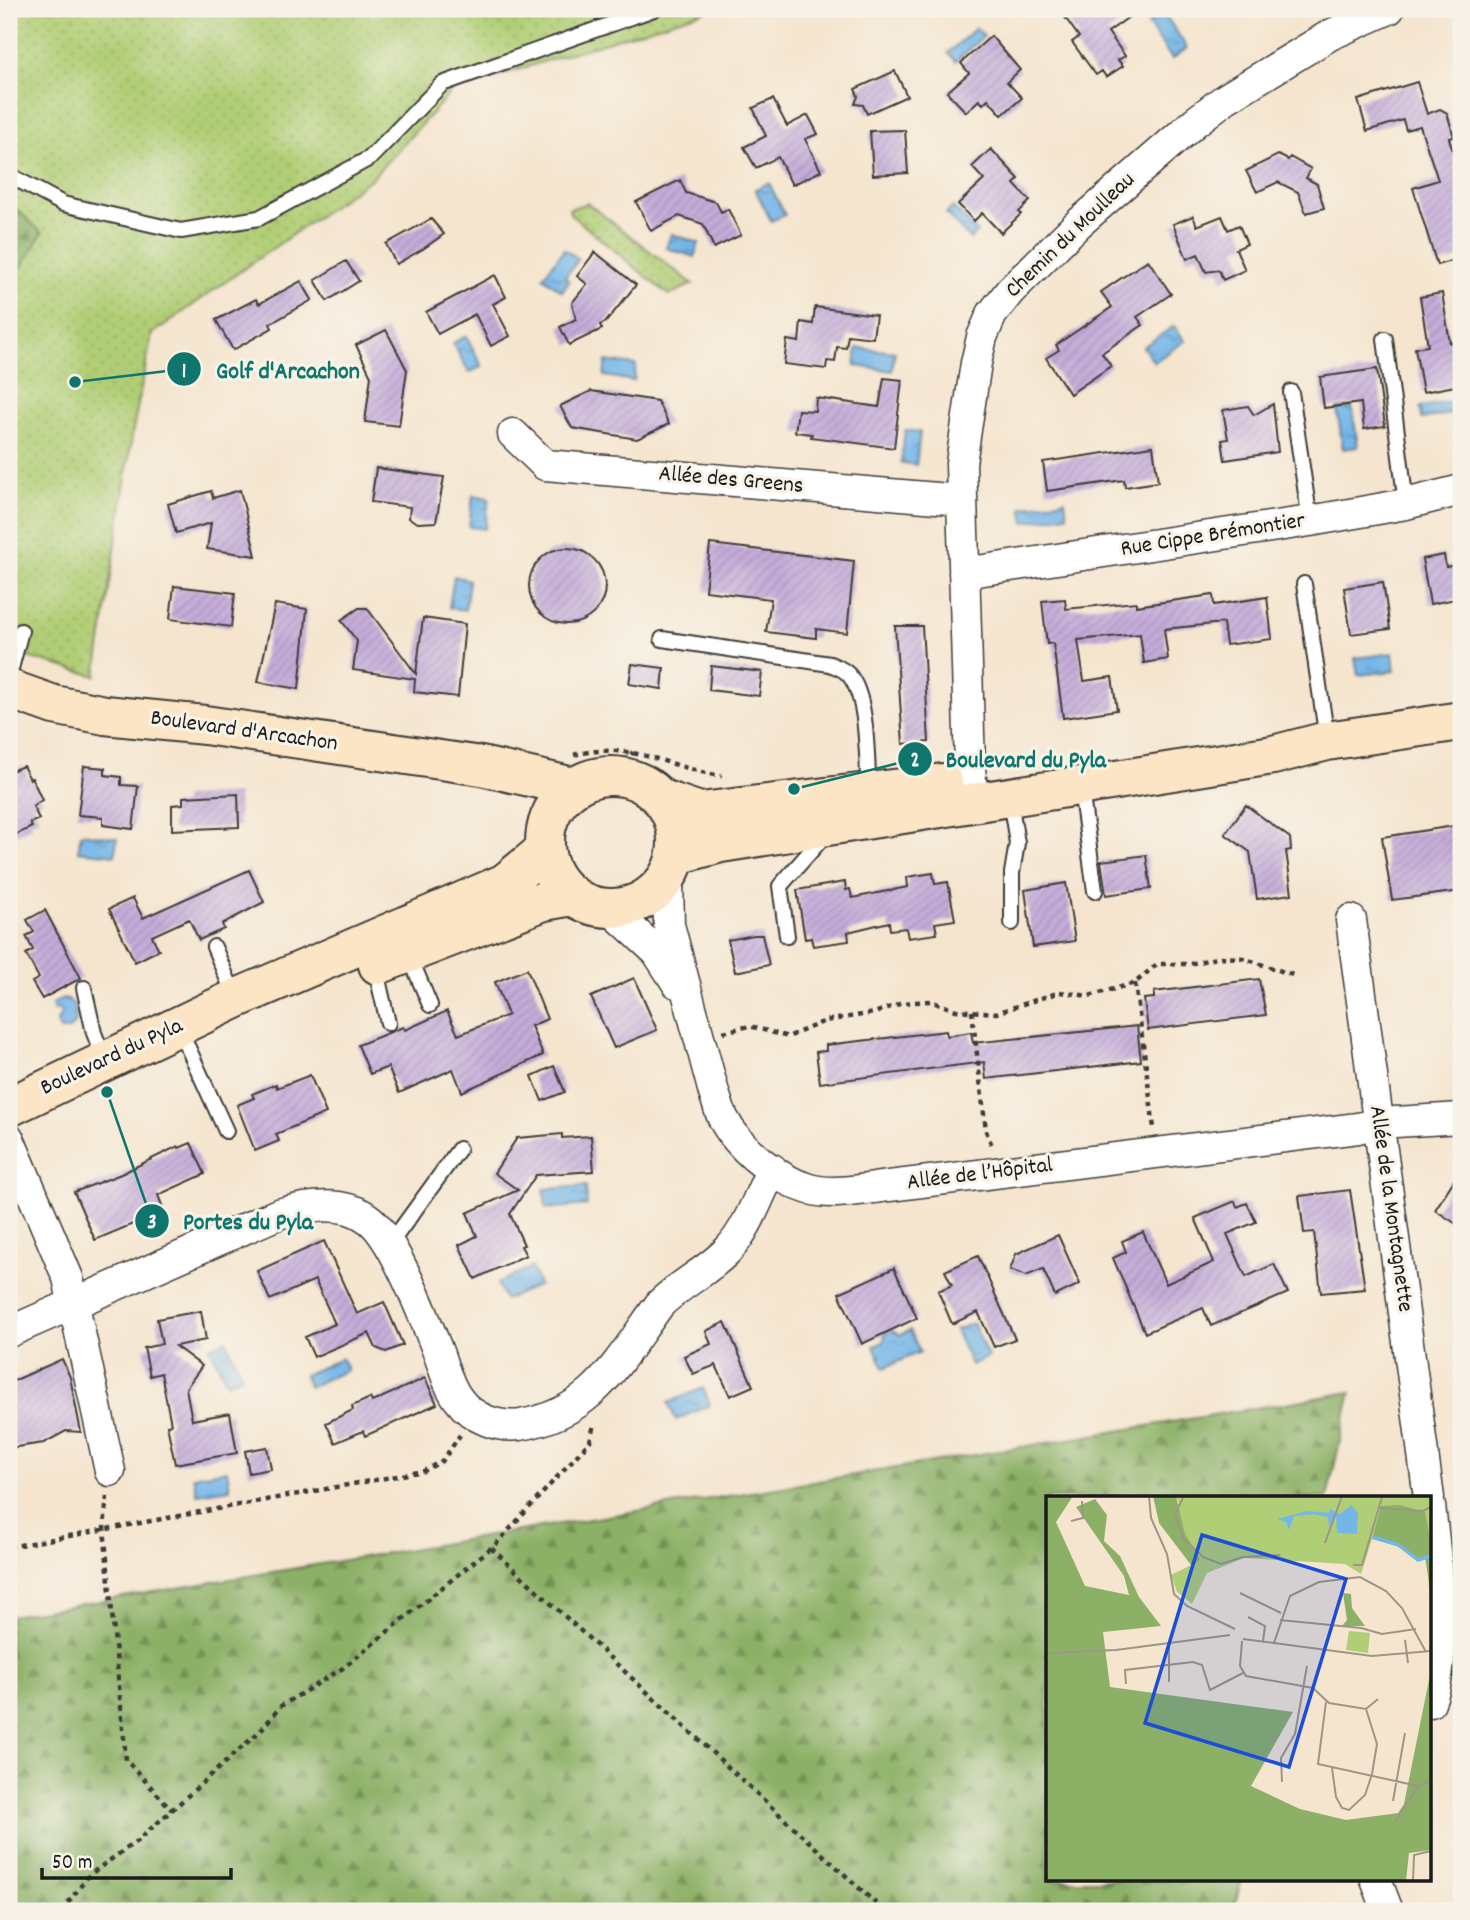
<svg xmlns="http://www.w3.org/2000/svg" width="1470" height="1920" viewBox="0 0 1470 1920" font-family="Dekko,sans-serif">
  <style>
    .grass { fill: url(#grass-dots); stroke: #667548; stroke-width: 2 }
    .forest { fill: url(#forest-firs); stroke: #546641; stroke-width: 2 }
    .water { fill: url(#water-ripples); stroke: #486982; stroke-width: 2 }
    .building { fill: url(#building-hatch) }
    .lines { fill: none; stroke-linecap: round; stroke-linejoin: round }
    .lane-casing { stroke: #3d3a37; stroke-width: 18 }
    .street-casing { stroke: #3d3a37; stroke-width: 33 }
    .secondary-casing { stroke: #3d3a37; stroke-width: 42 }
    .path { stroke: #3d3a37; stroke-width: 4.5; stroke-dasharray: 5 5; stroke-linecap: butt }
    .lane { stroke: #fff; stroke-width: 14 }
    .street { stroke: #fff; stroke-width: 30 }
    .secondary { stroke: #fce5c4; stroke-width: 38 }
    .labels { text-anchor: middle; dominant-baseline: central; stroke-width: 6; stroke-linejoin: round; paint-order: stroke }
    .street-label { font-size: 23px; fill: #1c1c1c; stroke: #f7f3e8 }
    .inset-river { fill: none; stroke: #73b6e8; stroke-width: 3.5 }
    .inset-road { fill: none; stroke: #9e9587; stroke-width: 2 }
    .view { fill: #1d4ed8; fill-opacity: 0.15; stroke: #1d4ed8; stroke-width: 3.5 }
    .inset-edge { fill: none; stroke: #1c1c1c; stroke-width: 3.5 }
    .leader { fill: none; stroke: #0f766e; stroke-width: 2.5 }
    .callout-dot { fill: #0f766e; stroke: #f7f3e8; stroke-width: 2.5 }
    .mark-label { font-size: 21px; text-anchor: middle; font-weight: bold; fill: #fff }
    .callout-label { font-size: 24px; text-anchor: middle; font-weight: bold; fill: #0f766e; stroke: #f7f3e8; stroke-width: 6; stroke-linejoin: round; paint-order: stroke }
  </style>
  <defs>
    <pattern id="grass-dots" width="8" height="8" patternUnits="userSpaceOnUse" patternTransform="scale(1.75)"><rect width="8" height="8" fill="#b0ce75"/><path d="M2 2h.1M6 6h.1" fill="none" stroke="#97b065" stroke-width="1.8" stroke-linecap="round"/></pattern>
    <pattern id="forest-firs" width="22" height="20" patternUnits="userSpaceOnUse" patternTransform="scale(1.75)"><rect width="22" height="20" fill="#8cb166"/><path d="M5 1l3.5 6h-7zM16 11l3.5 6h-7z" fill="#728f53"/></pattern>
    <pattern id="water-ripples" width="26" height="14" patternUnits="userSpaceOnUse" patternTransform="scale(1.75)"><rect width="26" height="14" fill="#73b6e8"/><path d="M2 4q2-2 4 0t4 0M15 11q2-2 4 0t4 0" fill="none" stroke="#5e93bb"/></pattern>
    <pattern id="building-hatch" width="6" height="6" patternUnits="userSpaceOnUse" patternTransform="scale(1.75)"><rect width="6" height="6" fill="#c5acd9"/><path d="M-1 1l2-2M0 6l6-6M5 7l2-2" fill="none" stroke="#a993ba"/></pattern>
  </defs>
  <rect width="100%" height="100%" fill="#f7f3e8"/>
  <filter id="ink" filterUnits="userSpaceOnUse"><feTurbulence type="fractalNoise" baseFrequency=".0143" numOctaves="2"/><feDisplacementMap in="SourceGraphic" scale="14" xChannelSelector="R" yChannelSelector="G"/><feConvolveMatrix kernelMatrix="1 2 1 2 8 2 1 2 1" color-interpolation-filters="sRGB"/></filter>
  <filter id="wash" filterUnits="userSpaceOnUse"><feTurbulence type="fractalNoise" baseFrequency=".00686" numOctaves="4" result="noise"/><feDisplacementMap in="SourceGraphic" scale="28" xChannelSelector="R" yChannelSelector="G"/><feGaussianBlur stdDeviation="1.57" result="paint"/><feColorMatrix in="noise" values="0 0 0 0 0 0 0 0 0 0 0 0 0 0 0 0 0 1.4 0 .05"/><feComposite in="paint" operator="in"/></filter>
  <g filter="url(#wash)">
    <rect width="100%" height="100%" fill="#f5e5cf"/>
    <path class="grass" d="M9,9H712L453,90L372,178L152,334L133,429L96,676L9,652Z
      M587,203L693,284L669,295L571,215L569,209Z"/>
    <path class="forest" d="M9,202L42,233L9,288Z
      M1351,1392L1327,1498H1048V1880H1241L1234,1911H9V1616Z"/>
    <path class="water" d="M1164,13L1187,48L1172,59L1148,24Z
      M976,28L984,36L956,61L948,53Z
      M769,183L785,215L771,221L755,189Z
      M953,207L977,232L970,239L946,214Z
      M671,234L699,243L695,257L666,248Z
      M564,249L579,259L565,277L569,281L562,291L543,277Z
      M1174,326L1185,341L1154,362L1143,347Z
      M466,336L482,366L469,373L453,343Z
      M857,348L895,352L892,371L855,366Z
      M606,361L636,365L634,381L604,376Z
      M1461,400V412L1422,419L1420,407Z
      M1352,407L1358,447L1343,449L1337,409Z
      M905,430L920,432L916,465L901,463Z
      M473,495L489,498L485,529L469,527Z
      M1065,500L1067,515L1025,522L1022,507Z
      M454,576L469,580L465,610L449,608Z
      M1393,653L1395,671L1358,675L1355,658Z
      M81,833L117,838L115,855L78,851Z
      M62,998L70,1001L75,1007L76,1022L68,1030H60L57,1022L61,1013L59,1009L54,1010L52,1005Z
      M586,1186L587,1205L546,1209L544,1189Z
      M532,1267L539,1285L505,1300L497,1283Z
      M973,1323L988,1357L971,1365L955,1330Z
      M891,1330L900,1335L910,1330L920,1352L884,1368L874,1346L884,1342L885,1334Z
      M226,1340L242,1376L227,1383L210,1347Z
      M342,1358L347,1370L309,1387L304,1375Z
      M703,1388L710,1405L676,1420L668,1403Z
      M227,1470L230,1489L197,1494L193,1476Z"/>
    <g id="blocks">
      <path class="building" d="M1059,9H1140L1108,32L1125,56L1118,60L1123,66L1106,77L1102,71L1096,75L1072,42L1079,37Z
        M991,36L1020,70L1007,82L1022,98L1002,115L988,99L983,104L979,100L966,112L947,92L969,73L961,63Z
        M895,71L907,96L867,114L863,105L855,104L858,96L855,89Z
        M1417,82L1427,114L1440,109L1447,113L1454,137L1449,138L1461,180V258L1437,265L1413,188L1438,180L1420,126L1406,130L1403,120L1367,131L1358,100Z
        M773,99L787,126L808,115L818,134L805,139L821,171L792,185L778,157L756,168L744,147L766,136L753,108Z
        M905,130L908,173L873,175L870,131Z
        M991,149L1019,179L1014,184L1030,201L1019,212L1021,214L1001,233L982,213L974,221L958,204L984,180L972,167Z
        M1278,155L1288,160L1290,157L1311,169L1306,178L1317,184L1324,208L1306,213L1298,192L1278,182L1257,192L1246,171Z
        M680,180L686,193L716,202L721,212L728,209L741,235L714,248L703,224L679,216L651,231L636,202Z
        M1193,216L1197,226L1222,216L1228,230L1239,225L1247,244L1236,249L1245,270L1223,280L1219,270L1206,272L1198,254L1187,259L1173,224Z
        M431,219L444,234L423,249L396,264L386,244Z
        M595,252L636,285L606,322L600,325L602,329L569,345L560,327L576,319L572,303L587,284L577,276Z
        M1148,260L1171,294L1137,317L1143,325L1102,353L1111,366L1070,394L1046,358L1059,350L1056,345L1112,307L1101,292Z
        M346,261L359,281L327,301L315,280Z
        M495,275L506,297L493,304L510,336L491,346L475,314L438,334L426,312Z
        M301,281L312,300L270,324L272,328L233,350L216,320L256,299L259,304Z
        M1442,293L1450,343L1461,341V385L1423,392L1415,348L1428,346L1420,297Z
        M815,307L876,315L873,338L848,335L846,348L837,347L835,362L827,361L826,369L784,364L787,340L799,342L801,322L813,324Z
        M386,330L407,370L399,426L365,422L371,376L356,345Z
        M1377,369L1385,426L1364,429L1361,403L1324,408L1320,377Z
        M884,378L902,380L894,448L811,437L812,434L795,432L798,410L815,411L816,398L879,407Z
        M591,391L657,401L669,424L637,439L572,428L560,406Z
        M1273,404L1278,452L1225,460L1222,440L1228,439L1223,410L1248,406L1254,415Z
        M1153,446L1158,482L1125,487L1124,480L1047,491L1043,462Z
        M376,468L444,477L436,522L418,523L409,518L410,507L371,502Z
        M240,490L256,556L207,549L211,523L176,533L168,504L211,491L213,498Z
        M710,544L854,561L847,633L816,629V638L766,632L771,599L705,591Z
        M529 586a38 38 0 1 1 76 0a38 38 0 1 1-76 0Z
        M1444,555L1446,567L1461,564V598L1430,604L1422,559Z
        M1383,582L1390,629L1351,634L1344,588Z
        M174,586L235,593L231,627L170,619Z
        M1213,595L1214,605L1267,597L1272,639L1226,645L1223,623L1164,629L1168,659L1144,663L1140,634L1078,640L1084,681L1112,677L1117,710L1063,718L1053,643L1047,644L1042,601L1065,599L1066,609L1136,602V606Z
        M275,604L307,609L299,689L258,682Z
        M359,608H367L416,674L423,618L465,624L458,697L414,692L415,679L353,670L357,641L341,620Z
        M895,626H922L929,742L903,744Z
        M632,664L664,668L662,689L629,684Z
        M711,666L762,672L759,696L709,690Z
        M23,766L30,779L32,778L42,800L33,806L39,819L30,823L32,827L9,838V772Z
        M84,766L105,768V775L121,777V785L138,786L133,829L103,825V817L78,815Z
        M238,794L239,827L172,830V805L183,804V797Z
        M1246,805L1290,838L1291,850L1286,851L1292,894L1257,899L1250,852L1225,834Z
        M1461,825V891L1392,900L1382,837Z
        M1146,855L1151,889L1106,895L1101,861Z
        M249,870L264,902L222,924L224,929L199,940L189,919L152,936L159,950L135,962L109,909L133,898L143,918Z
        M933,873L935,884L948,882L955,920L935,923L937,934L908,938L906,928L890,930L889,922L848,932L849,941L813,946L811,938L805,939L797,890L845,882L846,890L850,889L852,898L908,887L907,877Z
        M1066,883L1075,941L1033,947L1025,890Z
        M45,910L81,978L42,999L32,982L39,978L26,954L33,950L26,936L34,932L27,920Z
        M754,935H762L769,965L735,972L728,940Z
        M527,969L547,1019L531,1026L543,1055L462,1092L453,1069L399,1093L388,1067L370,1074L358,1045L403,1027L405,1030L447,1011L458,1035L508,1015L495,982Z
        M634,978L657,1030L614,1048L591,997Z
        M1259,979L1266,1015L1148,1030L1144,999L1154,998V992Z
        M1137,1026L1141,1061L986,1079L984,1062L820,1083L816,1052L826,1051V1045L946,1031L947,1036L971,1032L973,1043Z
        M554,1066L565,1092L542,1101L532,1076Z
        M310,1075L326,1113L276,1134L279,1141L255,1151L237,1105L254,1098L252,1094L276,1084L277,1088Z
        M562,1134V1138L591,1136L594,1171L536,1175L510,1214L524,1245L521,1246L526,1255L475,1279L459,1245L477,1236L467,1213L518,1190L494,1173L517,1138Z
        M191,1143L205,1174L158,1195L164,1211L95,1240L74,1192L121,1174L178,1146L179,1148Z
        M1461,1169V1227L1435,1210Z
        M1350,1190L1365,1289L1321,1293L1314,1232L1304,1233L1299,1196Z
        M1235,1201L1237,1207L1247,1203L1256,1222L1227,1234L1246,1277L1274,1264L1288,1293L1211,1326L1203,1308L1145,1333L1113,1258L1126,1252L1122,1241L1143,1232L1166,1284L1214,1262L1195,1218Z
        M1058,1235L1080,1284L1055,1296L1043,1269L1026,1276L1010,1270L1016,1254Z
        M324,1241L357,1314L384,1302L403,1345L386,1352L376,1348L369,1333L314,1357L305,1337L335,1324L315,1280L270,1300L257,1271Z
        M978,1256L1015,1339L994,1347L978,1312L952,1324L938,1291L952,1285L945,1271Z
        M894,1268L917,1318L862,1344L839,1293Z
        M201,1311L206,1340L175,1346L202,1366L186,1388L192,1420L230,1413L237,1453L175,1464L167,1425L171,1424L161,1373L150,1376L144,1348L162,1344L157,1319Z
        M725,1322L753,1386L730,1396L716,1365L693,1374L684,1356L711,1344L706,1331Z
        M62,1359L70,1377L81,1432L66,1431L44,1443L9,1448V1383Z
        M425,1378L437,1404L365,1436L363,1431L335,1443L326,1423L353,1410L352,1406L370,1398L372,1402Z
        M267,1447L271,1469L249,1473L245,1451Z"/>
    </g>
  </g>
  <g filter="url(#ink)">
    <use href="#blocks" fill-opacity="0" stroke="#3d3a37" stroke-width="2"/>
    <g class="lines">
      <defs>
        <path id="lane" d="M9,175L63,204L181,231L259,218L370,158L442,84L654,9
          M1385,339L1406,504
          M1291,392L1310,521
          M1304,584L1327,739
          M662,639L830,664C837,667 844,669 849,675C869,699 866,760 869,790
          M9,676L21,631
          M1081,789L1095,891
          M1010,800L1017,843L1012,873V923
          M787,936L780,886L825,835
          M214,947L235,997
          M409,955L430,1005
          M375,966L388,1023
          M84,988L94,1033L105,1061
          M184,1039L226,1131
          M390,1244L459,1149"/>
        <path id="street" d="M513,434L545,465L961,500
          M964,573L1310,521L1406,504L1461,490
          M973,804L970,767L961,463L976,363L982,337L992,314L1010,291L1078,224L1195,122L1225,99L1330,35L1389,9
          M668,877L669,925L714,1093C717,1101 719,1110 723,1118C737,1147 778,1180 809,1189C834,1196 863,1189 889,1186L1358,1128L1379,1123L1461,1118
          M609,908L657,952L677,983
          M1351,920L1429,1498
          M9,1139L68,1278L110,1471
          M9,1332L278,1214C306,1206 345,1199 370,1220C394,1239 426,1321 438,1352C444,1368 448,1386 459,1400C472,1418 498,1428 520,1425C595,1413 618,1360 660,1304C680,1284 708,1271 728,1250C748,1229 759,1195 772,1169
          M1430,1506C1436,1560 1450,1653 1430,1702
          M1376,1880L1388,1911"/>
        <path id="secondary" d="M9,689L54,705L105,715L205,725L481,766L574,787
          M545 842a66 66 0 1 1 132 0a66 66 0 1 1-132 0Z
          M662,799L700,812L943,783
          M677,855L721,843L1273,755L1327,741L1461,721
          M378,965L544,901L573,896
          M9,1107L235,999L505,883L545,850"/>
      </defs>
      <use href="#lane" class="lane-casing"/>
      <use href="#street" class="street-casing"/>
      <use href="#secondary" class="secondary-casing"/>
      <path class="path" d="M574,755C630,740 669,768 722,776
        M610,776L633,752
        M1135,983L1154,1128
        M972,1011L986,1131L993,1148
        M723,1032L750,1026L788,1037L825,1021L874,1013L902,1003L930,1001L956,1010L996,1013L1060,992L1089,996L1135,983L1157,964H1189L1221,957L1243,958L1293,975
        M107,1496L104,1528L126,1760L172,1810
        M9,1547L424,1471L443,1460L460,1435
        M491,1548L884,1911
        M62,1911L89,1875L137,1841L172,1810L260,1731L281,1706L343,1668L497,1543L590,1441L594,1424"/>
      <use href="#lane" class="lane"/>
      <use href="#street" class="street"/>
      <use href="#secondary" class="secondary"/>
    </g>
  </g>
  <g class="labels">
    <g class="street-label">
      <text transform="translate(1071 236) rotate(-44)">Chemin du Moulleau</text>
      <text transform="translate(731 481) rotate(5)">Allée des Greens</text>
      <text transform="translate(1213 536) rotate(-9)">Rue Cippe Brémontier</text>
      <text transform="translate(244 732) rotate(8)">Boulevard d'Arcachon</text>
      <text transform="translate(112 1058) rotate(-25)">Boulevard du Pyla</text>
      <text transform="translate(980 1175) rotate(-7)">Allée de l’Hôpital</text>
      <text transform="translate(1390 1209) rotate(82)">Allée de la Montagnette</text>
    </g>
  </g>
  <g transform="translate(1046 1496)">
    <rect width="385" height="385" fill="#f5e5cf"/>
    <path d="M130,0H385V122L378,19L335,14L315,78L299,68L198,62L161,77L146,108L131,96L125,79L147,68L126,15L133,7Z" fill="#b0ce75"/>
    <path d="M0,0H27L10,26L39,90L83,99L78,80L30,11L49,3L61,19L58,45L74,60L93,101L115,130L57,136L64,191L247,216L205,290L254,313L300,324L352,317L358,308L385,174V354L363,357L360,385H0ZM107,0H130L139,38L154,63L149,68L145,69L113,27ZM354,9L379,16L385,47V99L379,61L370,64L351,50L326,43L335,10ZM297,97L305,98L306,112L319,130H296L301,124Z" fill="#8cb166"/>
    <path d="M303,135L324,137L322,157L300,154Z" fill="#b0ce75"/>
    <path d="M305,9L312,17L311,38L291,37L290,18L283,32L282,21L268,18L248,20L243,34L240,26L231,23L262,15L283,17L284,13L294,18Z" fill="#73b6e8"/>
    <path class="inset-river" d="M327,41L353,49L372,64L385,60"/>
    <path class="inset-road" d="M103,0L105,22L121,58L128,98L141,110L189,133M138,0L129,18L137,42L157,61L175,68L197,61L234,59M332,12L377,15L385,11M25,25L37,22L36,5M279,47L296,0M307,69H316L336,1M194,97L235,117M202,121L219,130L217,145M234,124L315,132L336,138L370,133M197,143L326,160L385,155M359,144L362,167M196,145L194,170L200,180L267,192L283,207L320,213L332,203M228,147L244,100L273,86L314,81L340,95L356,112L380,156M123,148V186M0,157L70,154L184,139M80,188L79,174L147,166L156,169L164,194L197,177M280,206L272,268L372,290M286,272L290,301L296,312L303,314L319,299L326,278L331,248L320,213M236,286L235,262L249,238L261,170M347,305L359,237M349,326L372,290L385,285M367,385L368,359L385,355"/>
    <path class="view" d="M156,39L300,83L243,271L99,227Z"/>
    <rect width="385" height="385" class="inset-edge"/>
  </g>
  <path class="leader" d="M75 382L184 369M794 789L915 759M107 1092L152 1221"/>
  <g class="callout-dot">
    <circle cx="75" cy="382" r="7"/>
    <circle cx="794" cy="789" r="7"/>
    <circle cx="107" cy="1092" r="7"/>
    <circle cx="184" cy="369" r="18"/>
    <circle cx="915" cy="759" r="18"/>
    <circle cx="152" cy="1221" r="18"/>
  </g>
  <g class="mark-label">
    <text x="184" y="377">1</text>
    <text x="915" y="766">2</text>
    <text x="152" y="1228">3</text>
  </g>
  <g class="callout-label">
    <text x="288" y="378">Golf d'Arcachon</text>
    <text x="1026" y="767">Boulevard du Pyla</text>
    <text x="248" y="1229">Portes du Pyla</text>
  </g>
  <rect width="1470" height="1920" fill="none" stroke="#f7f3e8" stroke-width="35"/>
  <path d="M42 1868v10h189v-10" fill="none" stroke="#1c1c1c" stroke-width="3.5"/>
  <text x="52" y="1868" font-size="21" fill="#1c1c1c" stroke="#f7f3e8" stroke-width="5" paint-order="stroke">50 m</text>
</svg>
